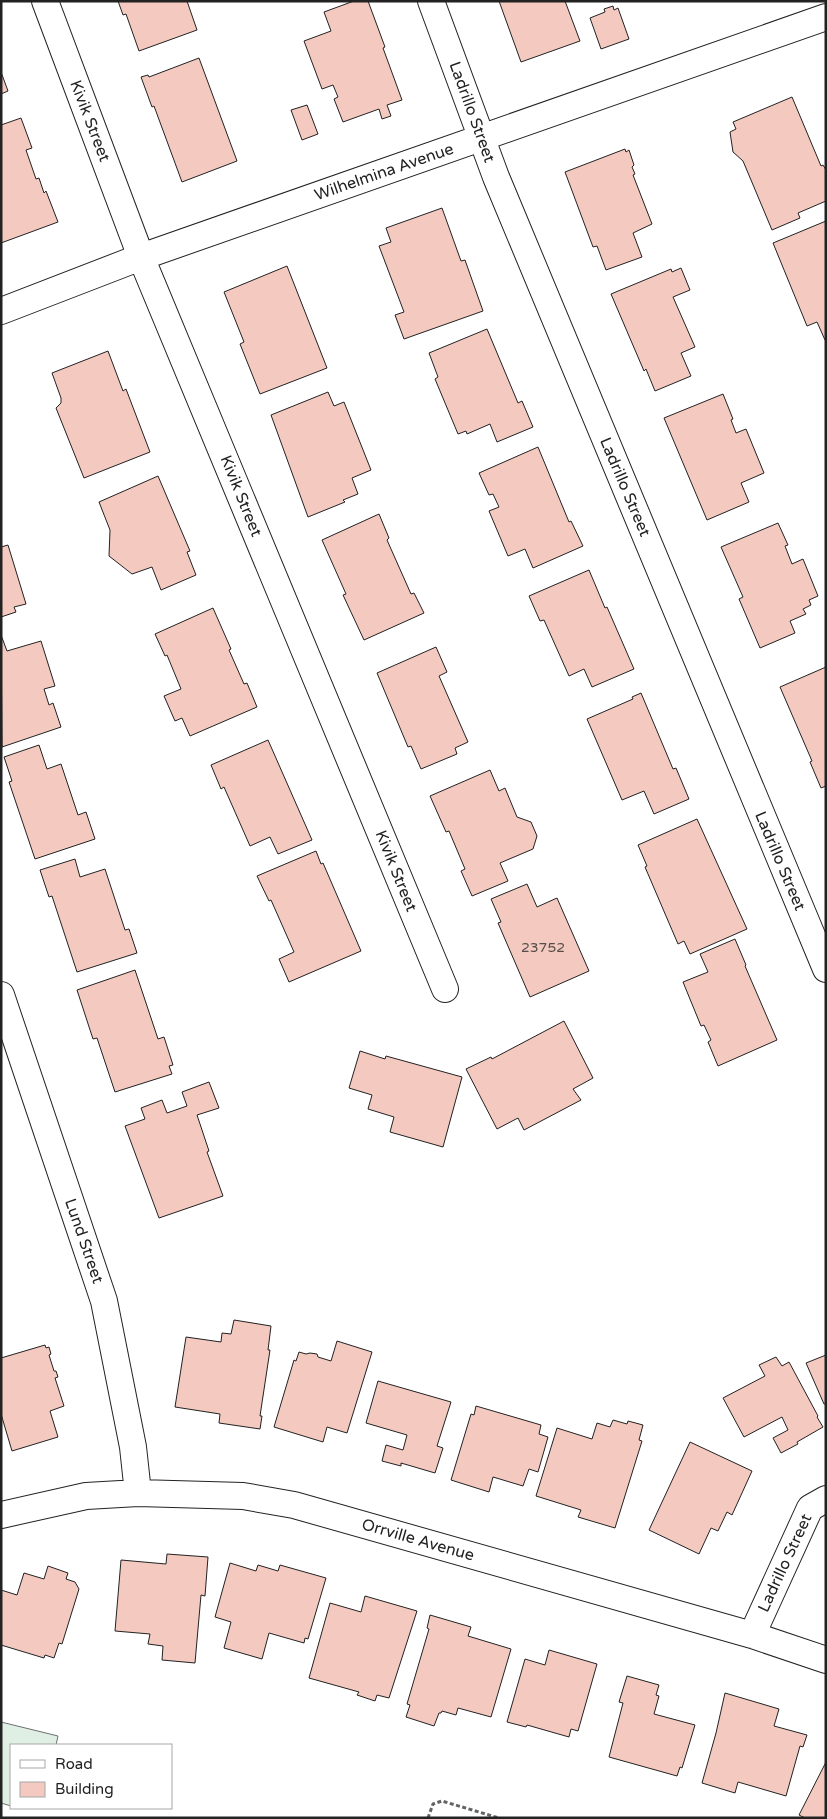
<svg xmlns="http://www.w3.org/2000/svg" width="827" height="1819" viewBox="0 0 827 1819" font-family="'Varela Round',sans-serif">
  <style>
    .green { fill: #e0efe3; stroke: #6f6f6f }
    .building { fill: #f3c9c0; stroke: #222 }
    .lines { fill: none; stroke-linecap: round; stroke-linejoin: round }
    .street-casing { stroke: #222; stroke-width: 28 }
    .path { stroke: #646464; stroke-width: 3; stroke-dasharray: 4 2.5; stroke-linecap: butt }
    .street { stroke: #fff; stroke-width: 26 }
    .labels { text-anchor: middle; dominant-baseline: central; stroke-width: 4; stroke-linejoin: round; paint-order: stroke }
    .number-label { font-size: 14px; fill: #564c4a }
    .street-label { font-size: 16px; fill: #222; stroke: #fff }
  </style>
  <rect width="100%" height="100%" fill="#fff"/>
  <path class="green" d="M1,1722L58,1736L56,1745H11V1806L1,1803Z"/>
  <path class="building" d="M118,1H187L197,30L139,51L126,14L123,15Z
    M354,1H368L385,47L383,48L402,100L387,105L391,116L382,119L379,109L343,122L334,99L338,97L333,85L322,89L304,41L331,31L324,12Z
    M499,1H565L580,41L521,62Z
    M613,6L614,10L618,8L629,39L601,49L590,18L605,12L604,9Z
    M199,58L237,161L182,182L154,106L152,107L141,77L148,75L149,77Z
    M1,72L8,91L1,94Z
    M792,97L821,166L823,165L826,170V201L798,213L800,218L772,230L743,161L733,152L730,132L736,129L733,122Z
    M307,105L318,134L302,140L291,110Z
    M21,118L32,148L26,150L36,179L39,178L44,193L46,191L58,222L1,243V125Z
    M625,149L626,152L629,150L634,165L632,167L635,174L633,175L652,224L633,233L642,257L606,270L597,246L593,247L565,172Z
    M442,208L461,261L465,260L483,311L404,339L395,315L404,312L379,246L391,242L386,228Z
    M826,221V340H825L817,322L807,326L773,243Z
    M287,266L327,368L260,394L240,344L244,342L224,292Z
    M681,268L690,290L673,297L695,347L681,353L691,376L655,391L646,369L644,371L611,294L671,269L672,272Z
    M487,329L518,403L522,401L533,427L497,442L490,424L467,434L466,431L458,434L435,379L438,377L429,353Z
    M108,351L123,391L126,389L150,452L84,478L56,408L61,403V398L52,373Z
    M328,392L334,406L344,402L371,470L352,478L358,494L343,500L345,502L308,517L271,415Z
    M723,394L733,419L731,420L736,433L746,429L764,473L741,483L749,502L707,520L664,418Z
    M538,447L569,522L571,521L583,546L533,568L525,549L508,556L489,511L499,507L493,494L489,495L479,473Z
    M158,476L190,551L187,552L196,575L161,590L152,567L132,574L109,556L110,530L99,502Z
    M379,514L389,538L387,540L411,594L414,593L424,613L364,640L343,595L346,594L322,540Z
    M778,523L788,545L785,546L792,564L803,559L818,596L809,600L811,605L803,609L806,614L790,621L795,633L760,648L739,599L743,597L721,547Z
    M8,545L26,604L14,607L16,612L1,617V547Z
    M589,570L605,608L607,607L634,669L592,687L584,669L569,676L544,620L540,621L529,596Z
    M213,608L231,649L229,650L244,684L247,683L257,707L190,736L182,718L175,721L164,696L181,689L167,655L165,656L155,634Z
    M1,635L7,651L41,641L55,686L44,689L49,705L53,703L61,727L2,747Z
    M436,647L447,672L439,676L468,742L455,748L457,754L421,769L411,746L408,747L377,673Z
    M826,667V786L821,788L810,762L812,761L780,687Z
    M641,693L673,769L676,768L689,799L654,814L644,791L622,800L587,719L633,699L632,697Z
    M268,740L312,840L278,854L270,837L250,846L224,787L221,789L211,765Z
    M39,745L47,769L61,764L78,815L86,812L95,839L35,859L9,782L12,781L4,757Z
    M490,770L499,791L505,788L517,817L531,822L537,836L533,849L500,863L508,881L472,896L461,871L465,869L449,831L446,832L430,796Z
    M697,819L747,929L690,954L684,941L678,944L645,867L647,866L638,845Z
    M316,851L321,864L323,863L361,951L289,982L279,959L294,952L271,900L269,901L257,876Z
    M75,859L80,877L105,869L125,930L129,929L137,953L77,972L52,896L49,897L40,870Z
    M527,884L537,907L557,898L589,971L530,997L498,923L501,922L491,899Z
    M735,939L746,965L745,966L777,1040L718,1066L708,1042L711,1040L704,1025L701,1026L683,982L708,972L700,954Z
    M135,970L158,1039L164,1037L173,1065L169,1066L172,1074L115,1092L97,1038L93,1039L77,990Z
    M564,1021L593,1078L573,1089L581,1100L524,1130L518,1118L497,1129L466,1069L491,1057L492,1059Z
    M360,1051L385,1059L386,1056L462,1077L443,1147L390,1132L394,1117L368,1109L372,1095L349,1088Z
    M209,1082L219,1108L197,1115L209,1151L207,1152L223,1196L159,1218L125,1126L145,1119L141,1108L162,1100L167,1113L187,1106L182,1092Z
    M234,1320L271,1326L268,1350H270L260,1416H262L260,1429L219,1423L220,1414L175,1407L186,1337L221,1342L222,1333L231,1334Z
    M337,1341L372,1352L347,1433L327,1427L323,1442L274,1427L294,1360L296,1361L299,1352L306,1354L310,1353L317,1354L318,1357L331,1361Z
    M45,1345L46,1348L49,1347L51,1354L49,1355L54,1371H56L58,1377L55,1378L64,1406L50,1411L58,1437L12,1451L1,1414V1358Z
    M826,1355V1404H824L806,1363Z
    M776,1357L782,1366L789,1362L818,1416L817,1417L823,1427L797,1442L798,1444L781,1453L773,1438L788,1430L782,1417L744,1437L723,1398L765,1376L759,1365Z
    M378,1381L451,1402L437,1446L443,1448L435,1473L401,1463V1466L382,1461L386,1445L403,1450L407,1435L366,1423Z
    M476,1406L541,1425L539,1434L548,1437L538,1472L529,1469L523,1486L493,1477L489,1492L451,1480L471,1414L474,1415Z
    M613,1420L627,1424L628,1421L643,1425L639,1440L642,1441L615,1528L578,1517L581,1510L536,1496L557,1428L592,1439L597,1423L610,1427Z
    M690,1442L752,1471L732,1515L727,1512L718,1531L711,1528L699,1554L649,1530Z
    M167,1554L208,1557L205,1596L201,1595L195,1663L162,1660L163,1646L148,1644L150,1634L115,1631L121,1560L166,1564Z
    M230,1563L256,1571L258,1565L278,1571L280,1565L326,1578L308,1639L305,1638L304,1643L269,1633L262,1659L224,1648L231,1622L215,1617Z
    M48,1566L68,1573L66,1579L75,1582L79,1589L62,1644L59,1643L54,1658L45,1655L44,1658L1,1645V1590L17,1595L24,1573L44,1579Z
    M365,1596L417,1611L389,1698L377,1695L375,1701L357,1695L359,1692L309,1678L330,1603L361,1612Z
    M430,1615L471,1627L468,1636L511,1649L491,1717L458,1708L456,1715L442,1711L441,1713H439L434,1726L406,1717L410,1705L407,1704L429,1629L427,1628Z
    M549,1650L597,1664L578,1731L571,1729L569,1737L527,1725L526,1727L507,1722L525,1659L545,1665Z
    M627,1676L659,1685L656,1695L659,1696L654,1714L695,1725L682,1768L680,1767L677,1776L609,1757L623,1703L619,1702Z
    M725,1693L779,1709L774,1726L807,1735L803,1747L800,1746L786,1796L738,1782L735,1793L702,1783L716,1733Z
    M826,1762V1818H805L799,1815Z"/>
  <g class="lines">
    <defs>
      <path id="street" d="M45,1L141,257L445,989
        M431,1L496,177L826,969
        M1,311L141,257L826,17
        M1,995L104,1301L133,1447L138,1493
        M1,1515L86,1496L138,1493L243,1496L294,1505L752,1635L826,1660
        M752,1635L810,1508L826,1499"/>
    </defs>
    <use href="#street" class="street-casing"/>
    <path class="path" d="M428,1818L433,1804L442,1801L499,1818"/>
    <use href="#street" class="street"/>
  </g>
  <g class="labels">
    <g class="number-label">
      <text x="543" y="947">23752</text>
    </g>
    <g class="street-label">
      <text transform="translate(472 112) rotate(70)">Ladrillo Street</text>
      <text transform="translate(90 121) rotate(69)">Kivik Street</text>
      <text transform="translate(384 172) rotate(-19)">Wilhelmina Avenue</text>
      <text transform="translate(625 487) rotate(67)">Ladrillo Street</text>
      <text transform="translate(241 496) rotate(68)">Kivik Street</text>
      <text transform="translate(780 861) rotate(67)">Ladrillo Street</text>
      <text transform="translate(396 871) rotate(68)">Kivik Street</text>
      <text transform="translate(84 1241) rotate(71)">Lund Street</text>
      <text transform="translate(418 1540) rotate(16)">Orrville Avenue</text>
      <text transform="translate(785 1563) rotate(-65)">Ladrillo Street</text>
    </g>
  </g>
  <rect width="827" height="1819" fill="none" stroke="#222222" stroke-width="5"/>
  <rect x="10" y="1744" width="162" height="65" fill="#ffffff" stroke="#a7a7a7"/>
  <rect x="20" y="1760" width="25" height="8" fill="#ffffff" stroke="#a7a7a7"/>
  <text x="55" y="1769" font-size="15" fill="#222222">Road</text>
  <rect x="20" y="1782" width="25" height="15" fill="#f3c9c0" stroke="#a7a7a7"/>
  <text x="55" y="1794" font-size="15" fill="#222222">Building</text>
</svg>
